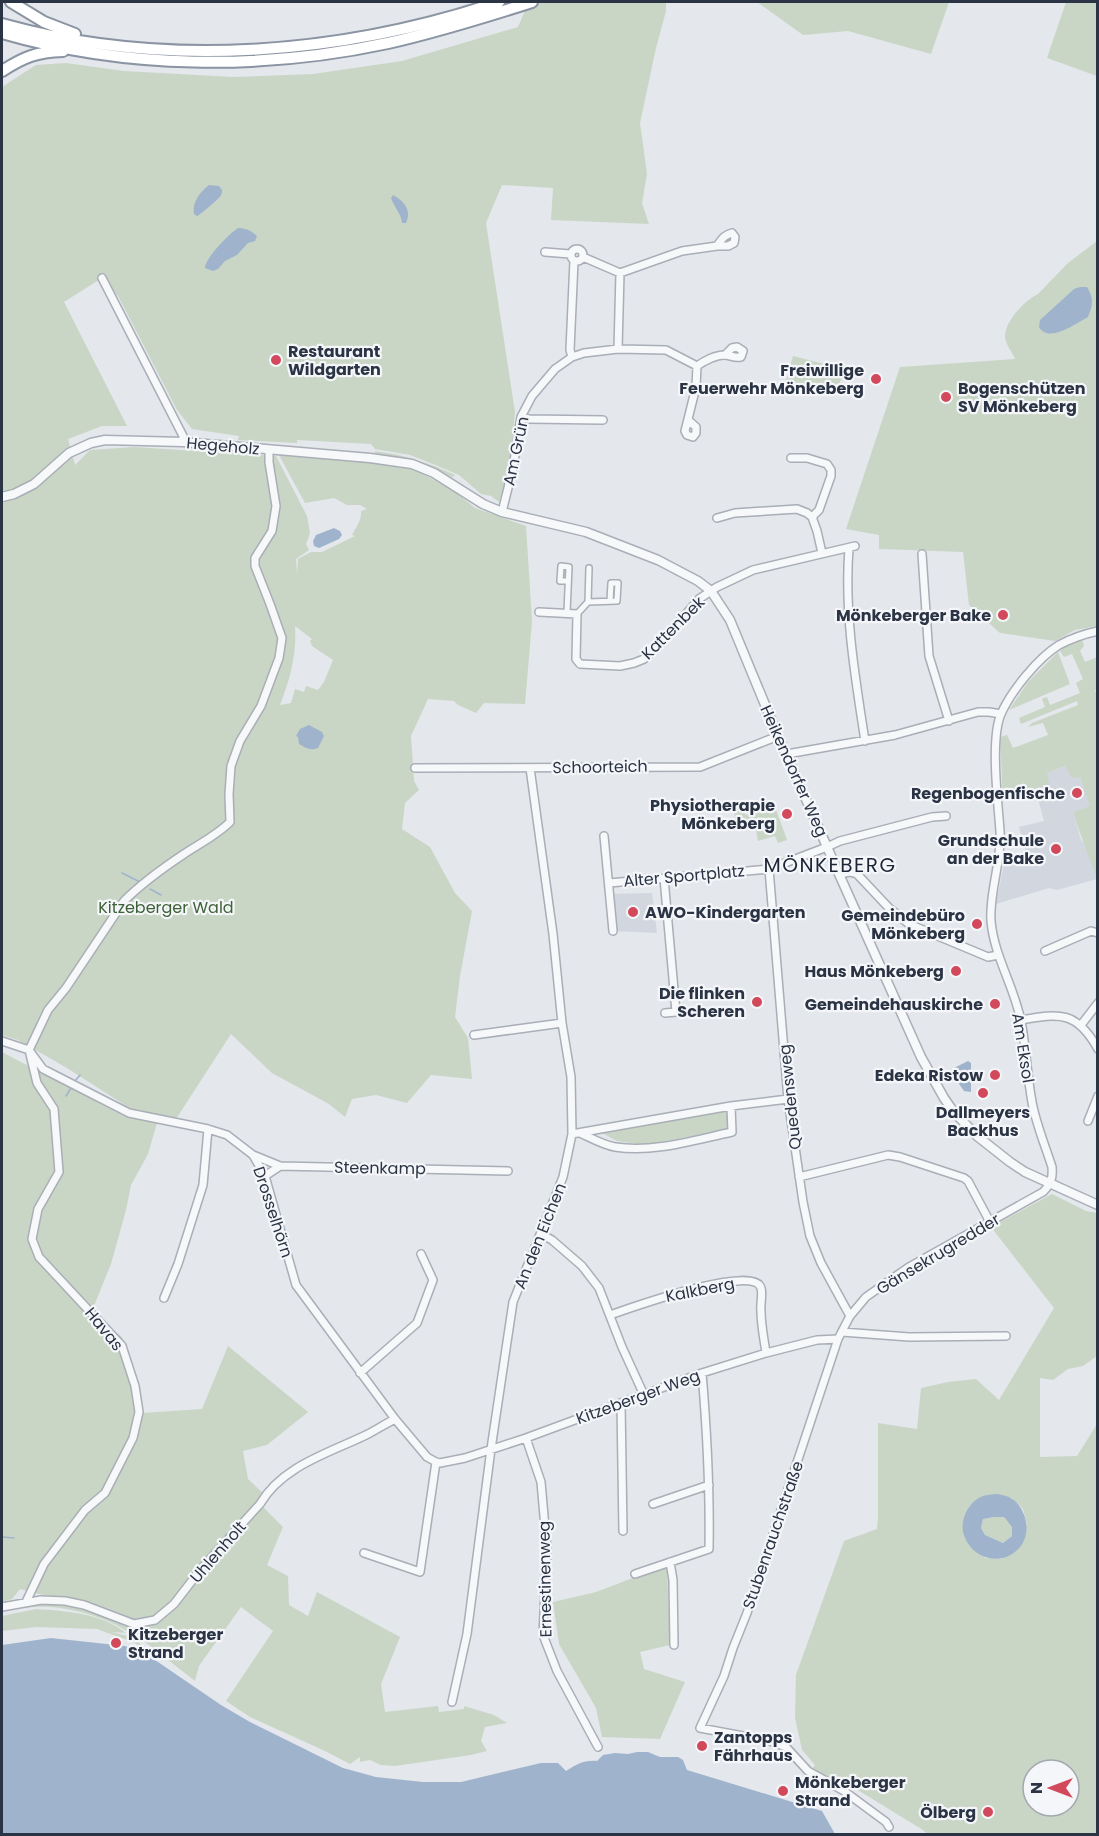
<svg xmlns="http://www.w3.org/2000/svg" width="1099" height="1836" viewBox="0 0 1099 1836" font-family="Poppins,sans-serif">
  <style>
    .built { fill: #d2d6de }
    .green { fill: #c9d6c5; fill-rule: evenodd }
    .water { fill: #9fb4cc; fill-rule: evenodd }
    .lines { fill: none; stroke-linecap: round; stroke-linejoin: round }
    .stream { stroke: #9fb4cc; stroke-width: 1.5 }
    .pedestrian-casing { stroke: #a9aeb7; stroke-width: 8 }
    .minor-casing { stroke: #a9aeb7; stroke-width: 10 }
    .tertiary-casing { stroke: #a9aeb7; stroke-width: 11 }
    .trunk-casing { stroke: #8b94a3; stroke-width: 14 }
    .pedestrian { stroke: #f7f8fa; stroke-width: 5 }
    .minor { stroke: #f7f8fa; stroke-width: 7 }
    .tertiary { stroke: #f7f8fa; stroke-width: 8 }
    .trunk { stroke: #fff; stroke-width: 10 }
    .poi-dot { fill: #d1495b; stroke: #f4f6f9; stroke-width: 2 }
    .labels { text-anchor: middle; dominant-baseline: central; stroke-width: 4.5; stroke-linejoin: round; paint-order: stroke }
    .poi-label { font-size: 16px; font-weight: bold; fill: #2b3445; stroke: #f4f6f9; text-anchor: end }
    .street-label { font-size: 16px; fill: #2b3445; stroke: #f4f6f9 }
    .park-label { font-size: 16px; fill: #3f6138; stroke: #f4f6f9 }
    .quarter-label { font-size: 20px; letter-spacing: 1.5px; fill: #1d2536; stroke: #f4f6f9 }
  </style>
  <rect width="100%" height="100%" fill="#e4e7ec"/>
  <path class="built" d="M1066,766L1080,777L1091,806L1073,812L1081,840L1086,845L1097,879L1057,890L1049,888L996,904L1005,859L1026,853L1019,827L1044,821L1035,788L1047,773Z
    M652,893L657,933L613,931L610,894Z"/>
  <path class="green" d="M540,2H666V11L656,48L640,123L647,174L642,203L649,224L551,220L553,188L502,185L486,223L515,412L510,468L499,502L491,496L481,494L459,475L433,464L410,455L375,449L371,444L297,440V443L238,440L239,436L192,429L177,410L118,296L102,278L64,302L127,426H102L68,439L75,465L90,450L134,447L276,456L307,516L310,533L306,544L309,550L296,559L297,574L298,559L311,552H322L355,536L352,535C356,527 362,520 361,511L367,509L360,505H347L334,498L305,503L279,455L401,465L423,474L454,491L475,508L526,526L532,621L525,704L484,703L476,713L458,705L454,701L428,699L411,736L414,781L419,790L405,803L402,829L430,847L455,893L472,911L460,976L455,1017L468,1038L472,1079L431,1075L407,1103L376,1095L352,1099L345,1117L329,1104L272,1073L231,1034L176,1119L131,1109L67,1068L18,1040L2,1035V87L36,65L66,63L124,71L233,77L313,74L402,61L518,27L527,6ZM295,626L312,639L310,641L312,646L333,660L324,682L318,690L306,686L304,692L295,689L291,703L280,705C290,680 297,653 295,626Z
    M757,2H949L931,54L848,31L803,35Z
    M1066,2H1097V76L1047,58Z
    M1097,241V626L1075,630L1055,641L1000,633L969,605L963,552L879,549V535L846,529L900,367L1015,359C1012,352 1006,345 1005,337C1005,321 1024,301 1038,294L1068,263Z
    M793,356L844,369L838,389L820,384L817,393L785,384Z
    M375,451C405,455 427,462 455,475L453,477L374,455Z
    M1082,639L1084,646L1080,651L1085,662L1097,657V686L1095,692H1098L1097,879C1089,856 1080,835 1073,812L1090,806L1080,777L1072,778L1065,766L1047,773L1049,784L1003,800L1000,737L1007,735L1013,748L1048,735L1043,723L1028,727L1032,723L1078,705L1077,701L1021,724L1019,718L1045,707L1042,699L1047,697L1050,705L1080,693L1076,683L1083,679L1072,654L1064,657L1060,651L1070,644Z
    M1058,652L1070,684L1009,710L1028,682Z
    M743,801L746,815L775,807L787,840L778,843L775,836L758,841L754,819L735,823L734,803Z
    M2,1052L125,1117L157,1123L148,1154L131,1185L126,1210L111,1264L91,1313L122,1337L140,1389L142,1413L202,1409L228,1346L308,1412L267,1445L243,1451L248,1479L265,1495L260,1504L283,1527L267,1565L288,1576L289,1605L308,1616L317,1592L400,1637L381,1684L385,1712L438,1706L439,1712L464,1709V1706L494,1715L507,1723L485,1727L481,1741L487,1751L471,1755L395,1766L381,1765L370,1760L360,1762V1757L350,1764L325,1751L250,1717L226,1701L273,1631L241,1607L199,1666L195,1681L135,1634V1621C118,1614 102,1608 85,1603C64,1597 41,1596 20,1589L12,1599L2,1602Z
    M728,1110L730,1129L645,1145L617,1141L598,1131Z
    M1052,1194L1086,1211L1097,1213V1356L1083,1366L1068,1369L1053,1380L1040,1378V1457L1077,1456L1097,1424V1834H927L923,1830L848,1784L845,1788L812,1769L815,1765L802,1750L795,1718L796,1675L844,1541L877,1529L878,1517V1423L917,1429L921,1388L948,1382L976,1379L999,1400L1054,1308L991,1227ZM1012,1498L1023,1509L1027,1524L1015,1552L1001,1559L985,1558L969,1506ZM1033,1770H1069V1806H1033Z
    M994,1517H1004L1012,1527V1536L1003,1543L985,1535L981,1528L983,1519Z
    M667,1565L670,1645L640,1652L644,1669L685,1682L660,1739L602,1737L596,1708L559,1644L553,1602L596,1592Z
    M44,1604C74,1604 100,1615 127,1625L131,1633C124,1630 117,1625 110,1622C84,1611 53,1604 25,1608L26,1605Z
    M36,1609C66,1611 101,1613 126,1633L111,1632L132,1637L150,1652L133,1642L97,1629L36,1627L2,1631V1616Z"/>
  <path class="water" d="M209,185L219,186L222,190C222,192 222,193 221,195C220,198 200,215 197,216L194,214C192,202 200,192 209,185Z
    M393,195C404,201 412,210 406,223H402C402,215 394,207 391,198Z
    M238,228C245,228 252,231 257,236L255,241L248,243L237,255L225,261L218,269L213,271L205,268C205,258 229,234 238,228Z
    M1080,287H1087C1094,298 1093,305 1088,317C1076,323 1049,344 1039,327L1040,320L1074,289Z
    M334,528L340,531L342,535L339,539L319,548L314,546L313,541L316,535Z
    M309,725L322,732L324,736L318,748C310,751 306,748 299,744L298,737L296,736L300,729Z
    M968,1061L971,1063V1092L964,1091L951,1072L952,1069Z
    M997,1494C1002,1495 1009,1496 1014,1500C1029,1513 1032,1539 1015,1552C997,1566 973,1557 965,1538C958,1523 967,1502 983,1496C987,1495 992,1494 997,1494ZM994,1517H1004L1012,1527V1536L1003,1543L985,1535L981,1528L983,1519Z
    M51,1638L125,1646L155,1660L221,1705L250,1722L343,1768L376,1777L423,1782H461L541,1763H558L566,1771C577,1764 584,1760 597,1761L603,1755L615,1753L628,1754L637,1752H648L660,1757H678L683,1760L687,1770L822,1811L835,1834H2V1645Z"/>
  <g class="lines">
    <path class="stream" d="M122,873L140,882
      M150,889L161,895
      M75,1081L80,1075
      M66,1096L71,1088
      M2,1537L14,1538"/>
    <defs>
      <path id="pedestrian" d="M588,602L617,601L618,583H611L610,601
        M567,612L569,567L561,566L560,581H568
        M577,614L588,602L589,568"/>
      <path id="minor" d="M571 255a6 6 0 1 1 12 0a6 6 0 1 1-12 0Z
        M545,252L570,254
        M583,257L620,273
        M620,273L682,251L717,246C722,239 724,235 732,233L735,237L734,243L728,246H717
        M102,278L183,436V442
        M618,349L620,273
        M572,357L570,350L574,261
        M697,366C704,361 717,354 726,355C732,356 734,358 741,357L743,351L737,347L732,348L725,355
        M521,417L529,419L603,420
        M791,458H807L827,464L831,470V476L819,510L812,517
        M502,512L513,468L521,417L532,396L555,369L572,357L584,353L618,349L666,350L697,366L696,387L685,431L687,435L693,437L696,433V427L688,420
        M717,518L735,513L797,509L807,513L812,517L817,531L822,553
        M849,548C844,613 855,676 865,741
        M922,554L929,656L949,721
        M539,612L577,614L576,659L580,664L620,666L634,663L644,659L658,646L699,599L717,587L753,570L855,546
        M787,754L895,735L978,712H989L1001,714
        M415,768L700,767L778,736
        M604,836L613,931
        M769,869L788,1099L803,1202L810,1236L821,1263L850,1316
        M839,874L850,872L857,874L889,908L909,924L988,957L998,955
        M664,878L676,1012L665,1013
        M609,883L769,869L827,847L840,841L932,817L946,816
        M1045,951L1091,931L1098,933
        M1021,1020C1060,1013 1077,1011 1098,1049
        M1081,1025L1098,1003
        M474,1035L562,1023
        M2,1041L29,1050L43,1069L129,1113L208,1129L227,1135L253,1155L265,1176L296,1285L395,1419L427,1457L436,1462L440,1463L465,1458L526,1438L702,1373L766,1353L817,1340L838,1339
        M1088,1121L1098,1096
        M580,1133C591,1138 603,1145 615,1147C654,1153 694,1140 732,1132L731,1106
        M572,1134L731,1106L788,1099
        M253,1155L280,1166L508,1171
        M265,1176L280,1166
        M799,1177L888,1155L900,1157L964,1178L968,1181L990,1222
        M541,1234L552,1240L582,1266L599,1288L622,1347L644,1395
        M164,1298L178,1264L203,1185L208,1129
        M610,1315C628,1309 754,1263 761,1288C763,1295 760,1304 761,1311C761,1325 764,1339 766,1353
        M842,1332L909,1337L1006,1336
        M360,1373L417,1323L433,1280L421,1254
        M621,1404L623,1531
        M526,1438L541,1482L547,1550L543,1635L557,1671L598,1747
        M653,1504L709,1485
        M364,1553L420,1572L436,1462
        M670,1562L673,1580L674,1645
        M635,1574L709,1549C710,1490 707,1432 702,1373
        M26,1602L44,1564L85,1510L105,1493L133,1438L139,1412L135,1386L122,1346L39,1257L32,1239L38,1209L59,1172L54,1109L37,1083L29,1050L48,1010L66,988L124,901C142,883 163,868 184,854C199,844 217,835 230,822L229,794L231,766L240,741L261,706L279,658L282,638L270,604L255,566V558L272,531L276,506L269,462V450
        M2,1607L41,1600L65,1601L84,1605L134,1624L155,1620L174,1604L201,1569L260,1504C282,1466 329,1453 366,1435C376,1430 385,1424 395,1419
        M452,1702L467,1634L491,1449L513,1302L563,1177L572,1134L571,1077L562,1023L553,934L530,768
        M889,1827L886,1822L844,1791L808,1771L786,1747L770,1741L700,1728L724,1676L733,1648L747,1613L838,1339L850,1316L866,1297L909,1267L1043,1192C1051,1184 1053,1178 1052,1167C1045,1145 1036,1124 1032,1102C1027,1075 1026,1047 1021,1021C1014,986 994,956 991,921C989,891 1002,862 1000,831C998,802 990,739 1001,714C1011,691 1038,658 1059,645C1072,638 1084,634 1098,631"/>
      <path id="tertiary" d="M2,497L14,494L34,484L69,453L91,443L105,440L183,442L370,458L412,464L434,473L483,504L502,512L586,532L658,560L698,581L711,591L730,620L778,736L839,874L921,1057L944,1098L953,1111L977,1136L1010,1162L1025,1172L1098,1205"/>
      <path id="trunk" d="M11,2L44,22L75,34
        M2,24C164,69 341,55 499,2
        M2,33C126,69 262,70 388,43C437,32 485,17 532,2
        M2,71C24,57 36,52 63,51"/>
    </defs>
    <use href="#pedestrian" class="pedestrian-casing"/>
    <use href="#minor" class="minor-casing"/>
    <use href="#tertiary" class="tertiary-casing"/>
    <use href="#trunk" class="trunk-casing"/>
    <use href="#pedestrian" class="pedestrian"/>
    <use href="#minor" class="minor"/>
    <use href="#tertiary" class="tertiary"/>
    <use href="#trunk" class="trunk"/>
  </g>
  <g class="poi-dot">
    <circle cx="276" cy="360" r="6"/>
    <circle cx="876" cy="379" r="6"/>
    <circle cx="946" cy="397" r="6"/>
    <circle cx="1003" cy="615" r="6"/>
    <circle cx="1077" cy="793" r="6"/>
    <circle cx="787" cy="814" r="6"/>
    <circle cx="1056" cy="849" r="6"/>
    <circle cx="633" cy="912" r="6"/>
    <circle cx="977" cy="924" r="6"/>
    <circle cx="956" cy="971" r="6"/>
    <circle cx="757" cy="1002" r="6"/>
    <circle cx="995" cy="1004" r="6"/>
    <circle cx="995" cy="1075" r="6"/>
    <circle cx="983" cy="1093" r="6"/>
    <circle cx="116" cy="1643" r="6"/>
    <circle cx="702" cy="1746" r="6"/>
    <circle cx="783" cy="1791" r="6"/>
    <circle cx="988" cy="1812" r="6"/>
  </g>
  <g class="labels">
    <g class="poi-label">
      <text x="288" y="351" text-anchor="start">Restaurant<tspan x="288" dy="18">Wildgarten</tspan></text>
      <text x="864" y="370">Freiwillige<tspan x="864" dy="18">Feuerwehr Mönkeberg</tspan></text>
      <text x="958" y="388" text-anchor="start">Bogenschützen<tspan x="958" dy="18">SV Mönkeberg</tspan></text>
      <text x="991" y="615">Mönkeberger Bake</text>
      <text x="1065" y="793">Regenbogenfische</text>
      <text x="775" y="805">Physiotherapie<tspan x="775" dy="18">Mönkeberg</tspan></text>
      <text x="1044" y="840">Grundschule<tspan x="1044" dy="18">an der Bake</tspan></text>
      <text x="645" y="912" text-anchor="start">AWO-Kindergarten</text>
      <text x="965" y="915">Gemeindebüro<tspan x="965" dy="18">Mönkeberg</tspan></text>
      <text x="944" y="971">Haus Mönkeberg</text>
      <text x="745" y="993">Die flinken<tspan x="745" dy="18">Scheren</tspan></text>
      <text x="983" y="1004">Gemeindehauskirche</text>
      <text x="983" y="1075">Edeka Ristow</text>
      <text x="983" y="1112" text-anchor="middle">Dallmeyers<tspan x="983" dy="18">Backhus</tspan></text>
      <text x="128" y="1634" text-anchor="start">Kitzeberger<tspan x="128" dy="18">Strand</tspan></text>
      <text x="714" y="1737" text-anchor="start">Zantopps<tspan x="714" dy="18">Fährhaus</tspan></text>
      <text x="795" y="1782" text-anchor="start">Mönkeberger<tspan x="795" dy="18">Strand</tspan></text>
      <text x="976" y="1812">Ölberg</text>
    </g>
    <g class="street-label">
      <text transform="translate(223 446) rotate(5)">Hegeholz</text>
      <text transform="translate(516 451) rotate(-78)">Am Grün</text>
      <text transform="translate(673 628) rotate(-45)">Kattenbek</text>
      <text transform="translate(600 767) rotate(-1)">Schoorteich</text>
      <text transform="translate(794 771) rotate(66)">Heikendorfer Weg</text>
      <text transform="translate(684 876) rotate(-5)">Alter Sportplatz</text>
      <text transform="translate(1023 1048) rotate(81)">Am Eksol</text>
      <text transform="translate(790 1097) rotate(-96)">Quedensweg</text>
      <text transform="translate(380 1168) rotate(1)">Steenkamp</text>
      <text transform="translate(273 1212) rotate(72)">Drosselhörn</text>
      <text transform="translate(540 1236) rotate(-68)">An den Eichen</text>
      <text transform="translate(938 1254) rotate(-31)">Gänsekrugredder</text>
      <text transform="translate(700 1290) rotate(-11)">Kalkberg</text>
      <text transform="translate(104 1329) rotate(51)">Havas</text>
      <text transform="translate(638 1397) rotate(-20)">Kitzeberger Weg</text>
      <text transform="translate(773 1535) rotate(-71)">Stubenrauchstraße</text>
      <text transform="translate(218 1552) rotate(-49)">Uhlenholt</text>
      <text transform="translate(545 1579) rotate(-91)">Ernestinenweg</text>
    </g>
    <g class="park-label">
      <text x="166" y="907">Kitzeberger Wald</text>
    </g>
    <g class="quarter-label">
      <text x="830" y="865">MÖNKEBERG</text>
    </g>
  </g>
  <rect width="1099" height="1836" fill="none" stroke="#2b3445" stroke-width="6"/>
  <g transform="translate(1051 1788) rotate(270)"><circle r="28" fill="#f4f6f9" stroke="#a4a8b1" stroke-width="1.5"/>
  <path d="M0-4.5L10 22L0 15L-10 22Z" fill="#d1495b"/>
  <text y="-9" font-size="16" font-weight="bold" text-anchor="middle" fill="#2b3445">N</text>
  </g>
</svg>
